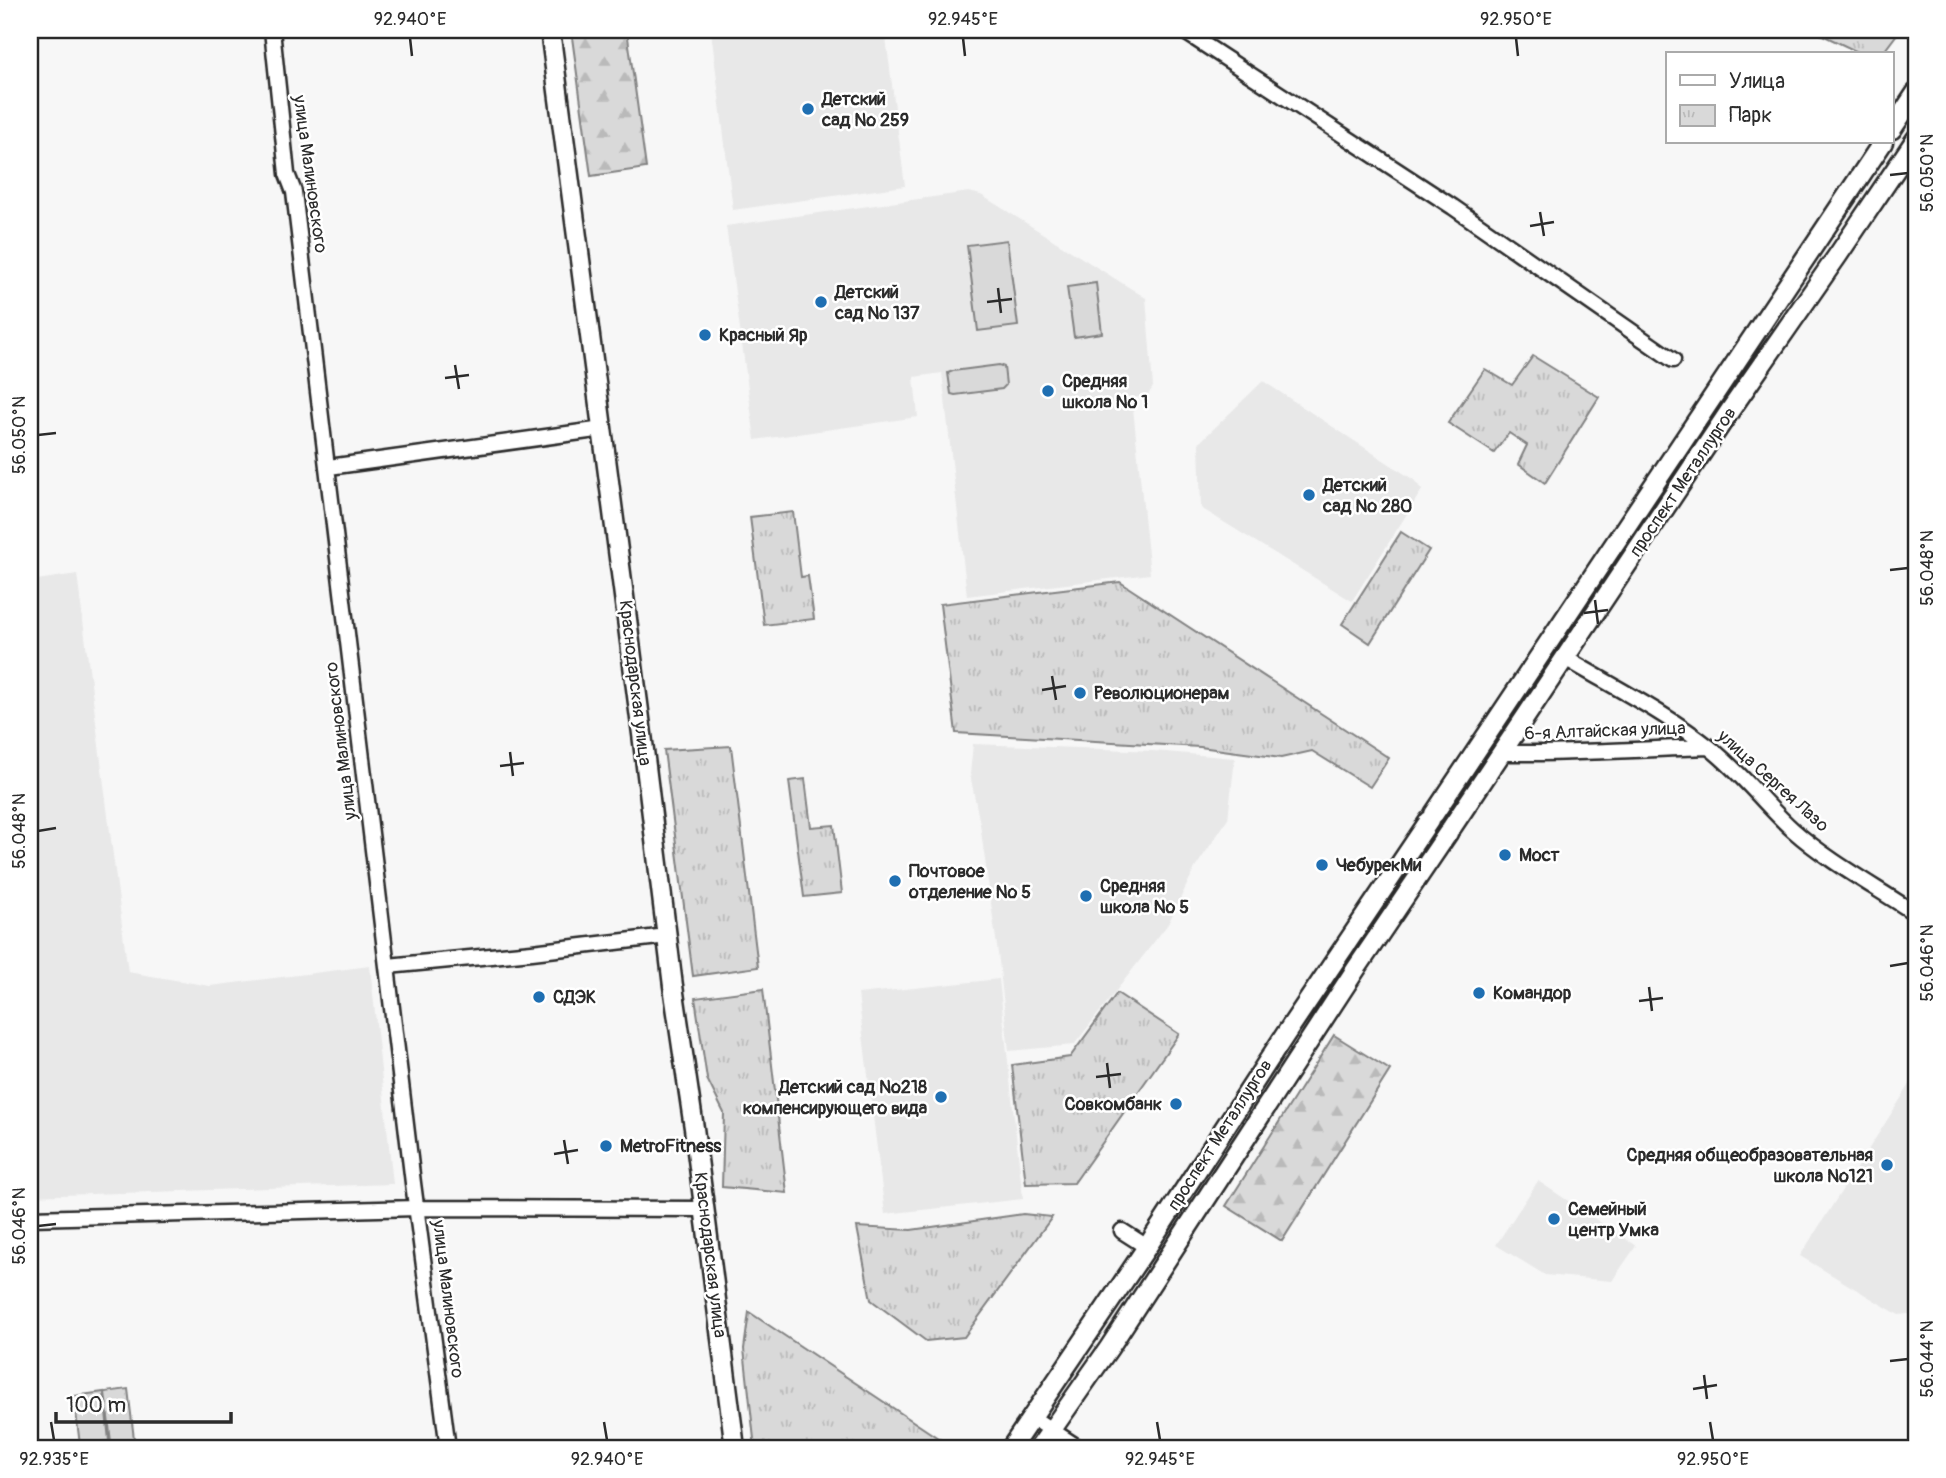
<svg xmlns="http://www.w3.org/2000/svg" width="1946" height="1478" viewBox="0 0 1946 1478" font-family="Pangolin,sans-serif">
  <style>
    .built { fill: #e8e8e8 }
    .green { fill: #d9d9d9; stroke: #828282; stroke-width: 2 }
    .forest { fill: url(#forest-firs); stroke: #828282; stroke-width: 2 }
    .park { fill: url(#park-tufts); stroke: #828282; stroke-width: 2 }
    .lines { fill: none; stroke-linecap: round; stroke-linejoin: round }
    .minor-casing { stroke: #2b2b2b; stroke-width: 19 }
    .major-casing { stroke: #2b2b2b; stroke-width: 23 }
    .minor { stroke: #fff; stroke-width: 14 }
    .major { stroke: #fff; stroke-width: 18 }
    .ticks { fill: none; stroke: #2b2b2b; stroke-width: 2.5 }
    .poi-dot { fill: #1f6fb2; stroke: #fff; stroke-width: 2.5 }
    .labels { text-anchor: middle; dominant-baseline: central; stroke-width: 5; stroke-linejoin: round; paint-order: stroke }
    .poi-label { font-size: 18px; font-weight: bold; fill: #2b2b2b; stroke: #fff; text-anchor: start }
    .street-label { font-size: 18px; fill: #2b2b2b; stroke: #fff }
    .neatline { fill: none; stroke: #2b2b2b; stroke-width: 2.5 }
    .ticks-label { font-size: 18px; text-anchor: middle; fill: #2b2b2b }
  </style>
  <defs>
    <pattern id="forest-firs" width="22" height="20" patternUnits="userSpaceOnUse" patternTransform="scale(1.75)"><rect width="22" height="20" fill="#d9d9d9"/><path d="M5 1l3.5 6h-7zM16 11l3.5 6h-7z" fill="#bababa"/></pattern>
    <pattern id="park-tufts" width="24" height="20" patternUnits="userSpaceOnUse" patternTransform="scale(1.75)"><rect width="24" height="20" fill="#d9d9d9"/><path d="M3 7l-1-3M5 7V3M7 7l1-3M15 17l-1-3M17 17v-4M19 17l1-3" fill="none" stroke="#bababa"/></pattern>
  </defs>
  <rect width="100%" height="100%" fill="#f7f7f7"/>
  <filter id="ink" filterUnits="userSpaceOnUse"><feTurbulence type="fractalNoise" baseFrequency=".0143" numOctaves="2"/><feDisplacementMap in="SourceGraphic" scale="14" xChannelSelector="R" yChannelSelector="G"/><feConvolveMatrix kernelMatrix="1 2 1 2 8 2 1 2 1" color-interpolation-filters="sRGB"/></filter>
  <g filter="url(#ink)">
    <path class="built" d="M718,30H885L905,186L733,210L711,31Z
      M969,192L981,195L1146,298L1153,387L1148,395L1132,398L1150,574L967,596L942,373L914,377L918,417L755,440L726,226Z
      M1263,381L1414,480L1422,490L1352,601L1201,508L1199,443Z
      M77,574L128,972L210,986L370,966L393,1184L30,1196V581Z
      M973,744L1154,751L1235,758L1228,819L1195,868L1168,924L1074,1045L1009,1051L999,961L980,824L970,774Z
      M999,979L1023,1199L885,1214L858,994Z
      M1916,1075V1313L1899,1315L1800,1256Z
      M1538,1181L1636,1246L1612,1281L1545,1275L1496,1245Z"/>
    <path class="green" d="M1007,240L1018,326L978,331L967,245Z
      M1096,283L1102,333L1074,337L1067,287Z
      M999,365L1004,367L1006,385L1002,389L955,395L951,394L948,373L953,371Z
      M128,1389L134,1439L111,1442L105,1392Z
      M104,1392L109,1441L80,1445L74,1396Z"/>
    <path class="forest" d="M571,30H627L646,168L591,176Z
      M1334,1035L1390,1070L1282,1241L1226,1206Z"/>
    <path class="park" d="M1812,30H1900L1882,54H1862Z
      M1533,356L1599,397L1545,483L1518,464L1527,445L1509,433L1494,453L1448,423L1485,369L1512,385Z
      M793,512L801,577L808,576L814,619L764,625L750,517Z
      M1401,532L1429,550L1370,643L1342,624Z
      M1120,582L1389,758L1370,787L1312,751L1281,758L1200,747L956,733L940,604Z
      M731,746L758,967L693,976L664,750Z
      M805,779L811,827L834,825L842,893L804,897L789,781Z
      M763,989L787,1193L722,1187L724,1113L707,1079L695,998Z
      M1117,993L1179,1034L1074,1183L1026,1184L1012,1065L1070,1057Z
      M1023,1214L1052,1217L964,1337L926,1341L871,1300L857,1227L911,1230Z
      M749,1312L953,1448H755L744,1349Z"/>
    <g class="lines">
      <defs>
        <path id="minor" d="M272,30L287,174L294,192L413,1183L448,1448
          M1182,30L1453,207L1673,360
          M329,467L603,429
          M1565,658C1614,687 1666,713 1710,748C1741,772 1764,804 1793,830C1829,862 1876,887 1916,914
          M1501,753C1571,754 1640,749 1709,747
          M388,966L532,952L667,936
          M30,1218L417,1208L704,1209
          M1122,1231L1147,1247
          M1033,1418L1079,1448"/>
        <path id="major" d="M550,30L642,734L673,986L694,1128L735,1448
          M1892,129L1916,93
          M1434,814L1883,142
          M1452,827L1731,409L1838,255L1916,139
          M1011,1448L1147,1247L1285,1035L1429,821
          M1039,1448L1109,1348L1356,969L1448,833"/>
      </defs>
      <use href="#minor" class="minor-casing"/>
      <use href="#major" class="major-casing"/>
      <use href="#minor" class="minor"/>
      <use href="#major" class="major"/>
    </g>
  </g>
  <path class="ticks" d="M410,38L412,56M963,38L965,56M1516,38L1518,56M1890,175L1908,173M1540,212L1544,236M1530,226L1554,222M998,288L1001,313M987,302L1012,299M455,365L459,389M445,378L469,375M38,435L56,433M1890,570L1908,568M1595,600L1598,624M1584,613L1608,610M1052,676L1056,700M1042,690L1066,686M510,752L513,776M500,766L524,763M38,831L56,828M1890,966L1908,963M1649,987L1652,1011M1639,1001L1663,998M1107,1063L1110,1088M1096,1077L1121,1074M564,1140L568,1164M554,1154L578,1150M38,1226L56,1224M1890,1361L1908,1359M1704,1375L1707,1399M1693,1389L1717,1385M51,1422L54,1440M604,1422L607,1440M1157,1422L1160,1440M1710,1422L1713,1440"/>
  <g class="poi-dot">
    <circle cx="808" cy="109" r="7"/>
    <circle cx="821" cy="302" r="7"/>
    <circle cx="705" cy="335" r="7"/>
    <circle cx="1048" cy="391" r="7"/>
    <circle cx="1309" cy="495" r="7"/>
    <circle cx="1080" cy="693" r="7"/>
    <circle cx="1505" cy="855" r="7"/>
    <circle cx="1322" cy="865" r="7"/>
    <circle cx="895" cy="881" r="7"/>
    <circle cx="1086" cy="896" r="7"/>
    <circle cx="1479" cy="993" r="7"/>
    <circle cx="539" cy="997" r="7"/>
    <circle cx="941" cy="1097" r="7"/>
    <circle cx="1176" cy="1104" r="7"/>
    <circle cx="606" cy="1146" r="7"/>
    <circle cx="1887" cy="1165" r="7"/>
    <circle cx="1554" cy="1219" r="7"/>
  </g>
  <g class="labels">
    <g class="poi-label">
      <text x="822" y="99">Детский<tspan x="822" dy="21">сад № 259</tspan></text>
      <text x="835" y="292">Детский<tspan x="835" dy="21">сад № 137</tspan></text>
      <text x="719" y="335">Красный Яр</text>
      <text x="1062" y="381">Средняя<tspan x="1062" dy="21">школа № 1</tspan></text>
      <text x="1323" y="485">Детский<tspan x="1323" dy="21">сад № 280</tspan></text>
      <text x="1094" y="693">Революционерам</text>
      <text x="1519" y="855">Мост</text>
      <text x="1336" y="865">ЧебурекМи</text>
      <text x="909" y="871">Почтовое<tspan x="909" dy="21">отделение № 5</tspan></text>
      <text x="1100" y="886">Средняя<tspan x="1100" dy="21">школа № 5</tspan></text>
      <text x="1493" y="993">Командор</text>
      <text x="553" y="997">СДЭК</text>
      <text x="927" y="1087" text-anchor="end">Детский сад №218<tspan x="927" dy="21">компенсирующего вида</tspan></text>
      <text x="1162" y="1104" text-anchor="end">Совкомбанк</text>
      <text x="620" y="1146">MetroFitness</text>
      <text x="1873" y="1155" text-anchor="end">Средняя общеобразовательная<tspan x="1873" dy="21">школа №121</tspan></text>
      <text x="1568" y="1209">Семейный<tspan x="1568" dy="21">центр Умка</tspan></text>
    </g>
    <g class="street-label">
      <text transform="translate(310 174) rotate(82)">улица Малиновского</text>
      <text transform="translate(1683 482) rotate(-56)">проспект Металлургов</text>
      <text transform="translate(635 683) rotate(83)">Краснодарская улица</text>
      <text transform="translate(1605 731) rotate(-2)">6-я Алтайская улица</text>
      <text transform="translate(341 741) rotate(-97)">улица Малиновского</text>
      <text transform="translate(1773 781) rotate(42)">улица Сергея Лазо</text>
      <text transform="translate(1220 1135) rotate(-57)">проспект Металлургов</text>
      <text transform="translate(710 1255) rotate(83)">Краснодарская улица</text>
      <text transform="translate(448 1299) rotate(83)">улица Малиновского</text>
    </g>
  </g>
  <rect width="1946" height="1478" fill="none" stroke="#fff" stroke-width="77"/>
  <rect x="1666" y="52" width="228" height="91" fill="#ffffff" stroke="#aaaaaa" stroke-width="2"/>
  <rect x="1680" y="75" width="35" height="10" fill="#ffffff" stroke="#aaaaaa" stroke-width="2"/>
  <text x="1729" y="88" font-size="21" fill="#2b2b2b">Улица</text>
  <rect x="1680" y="105" width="35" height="21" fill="url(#park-tufts)" stroke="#aaaaaa" stroke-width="2"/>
  <text x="1729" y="122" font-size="21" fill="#2b2b2b">Парк</text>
  <path d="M56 1412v10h175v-10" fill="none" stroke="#2b2b2b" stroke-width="3.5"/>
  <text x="66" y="1412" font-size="21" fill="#2b2b2b" stroke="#ffffff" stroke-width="5" paint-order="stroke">100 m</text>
  <rect x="38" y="38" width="1870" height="1402" class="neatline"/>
  <g class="ticks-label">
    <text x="410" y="25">92.940°E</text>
    <text x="963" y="25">92.945°E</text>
    <text x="1516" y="25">92.950°E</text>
    <text transform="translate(1927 173) rotate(-90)" y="6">56.050°N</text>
    <text transform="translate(19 435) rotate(-90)" y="6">56.050°N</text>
    <text transform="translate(1927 568) rotate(-90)" y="6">56.048°N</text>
    <text transform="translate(19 831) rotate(-90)" y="6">56.048°N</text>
    <text transform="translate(1927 963) rotate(-90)" y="6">56.046°N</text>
    <text transform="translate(19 1226) rotate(-90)" y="6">56.046°N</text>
    <text transform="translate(1927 1359) rotate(-90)" y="6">56.044°N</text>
    <text x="54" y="1465">92.935°E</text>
    <text x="607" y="1465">92.940°E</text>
    <text x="1160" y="1465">92.945°E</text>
    <text x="1713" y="1465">92.950°E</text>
  </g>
</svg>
